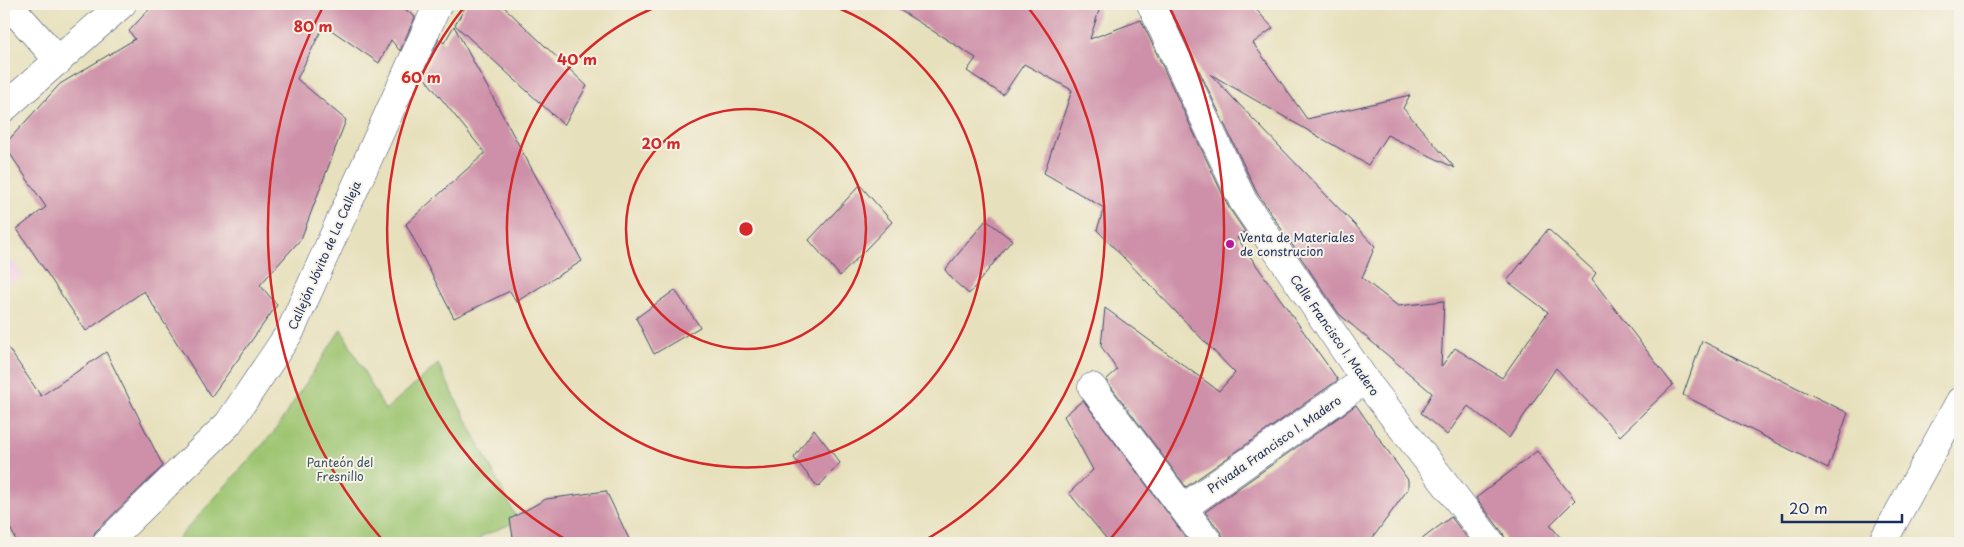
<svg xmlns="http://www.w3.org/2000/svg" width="1964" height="547" viewBox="0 0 1964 547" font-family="'Playpen Sans',sans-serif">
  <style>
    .built { fill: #efd0e6 }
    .green { fill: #9cc470; stroke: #5c7a67 }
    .building { fill: #ce90a8 }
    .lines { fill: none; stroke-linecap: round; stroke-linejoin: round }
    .minor-casing { stroke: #3a4a6c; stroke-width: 29 }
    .minor { stroke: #fff; stroke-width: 28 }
    .ring { fill: none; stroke: #d62828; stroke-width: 2.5 }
    .poi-dot { fill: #b5179e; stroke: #f7f3e8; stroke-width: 2 }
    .labels { text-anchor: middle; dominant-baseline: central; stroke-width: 4; stroke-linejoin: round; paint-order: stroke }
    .poi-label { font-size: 12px; fill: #1b2f5e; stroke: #f7f3e8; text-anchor: start }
    .street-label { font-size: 12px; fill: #1b2f5e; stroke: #f7f3e8 }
    .park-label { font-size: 12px; fill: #3b5462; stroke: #f7f3e8 }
    .centre { fill: #d62828; stroke: #f7f3e8; stroke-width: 2.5 }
    .ring-label { font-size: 15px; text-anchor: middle; font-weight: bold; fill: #d62828; stroke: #f7f3e8; stroke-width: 4; stroke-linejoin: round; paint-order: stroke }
  </style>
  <rect width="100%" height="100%" fill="#f7f3e8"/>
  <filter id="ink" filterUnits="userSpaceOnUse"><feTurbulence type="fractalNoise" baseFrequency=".02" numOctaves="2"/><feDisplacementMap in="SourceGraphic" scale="10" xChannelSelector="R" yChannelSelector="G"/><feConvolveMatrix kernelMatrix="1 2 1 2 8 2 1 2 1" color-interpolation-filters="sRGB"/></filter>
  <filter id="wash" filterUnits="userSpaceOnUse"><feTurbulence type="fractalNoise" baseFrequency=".0096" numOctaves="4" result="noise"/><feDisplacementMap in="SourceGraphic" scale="20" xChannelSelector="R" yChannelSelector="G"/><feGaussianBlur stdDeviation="1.12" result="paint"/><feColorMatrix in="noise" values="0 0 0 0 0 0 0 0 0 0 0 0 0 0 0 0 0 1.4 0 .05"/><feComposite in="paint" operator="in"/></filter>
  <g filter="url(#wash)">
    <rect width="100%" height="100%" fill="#e7e0bc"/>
    <path class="built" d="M4,250L23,276L4,287Z"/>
    <path class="green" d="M341,329L385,410L438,364L518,521L480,537L484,543H174L274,432Z"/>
    <g id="blocks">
      <path class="building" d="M154,4H409L406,10L415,17L400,51L391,40L379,63L324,25L297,79L346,120L301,239L260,285L277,305L211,397L144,291L86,331L17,229L46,207L4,145L60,84L135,39L129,31Z
        M467,4H501L587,86L564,125L455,25Z
        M890,4H1101L1090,39L1141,20L1229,208L1248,236L1243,232L1237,238L1338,380L1186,487L1106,380L1117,370L1101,346L1105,308L1219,391L1235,373L1097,230L1104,208L1044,173L1072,90L1024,64L1003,95L967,71L976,58Z
        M1183,4H1251L1273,28L1253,43L1307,119L1410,95L1403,108L1455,168L1387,135L1368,165L1210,74L1375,246L1362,278L1398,306L1444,301L1441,367L1455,348L1502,378L1548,312L1507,281L1548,229L1596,273L1592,279L1673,385L1620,436L1556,368L1509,438L1468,406L1447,435L1421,413L1432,393L1339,314L1257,193L1170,9Z
        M454,26L582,261L516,302L510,291L454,318L406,224L485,153L423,76L439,39L444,43Z
        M860,185L892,222L840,276L809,240Z
        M986,220L1012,240L969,294L954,281L945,270Z
        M675,290L700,327L654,354L636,318Z
        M1702,341L1848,413L1828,469L1683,395Z
        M4,342L41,396L106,352L163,466L95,532L91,543H17L4,514Z
        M1083,400L1190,543H1110L1069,493L1093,470L1064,416Z
        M1356,405L1408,480V489L1369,543H1224L1222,534L1205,512Z
        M814,429L840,463L818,487L794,458Z
        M1537,451L1575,500L1550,525L1565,543H1506L1503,533L1476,498Z
        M606,491L631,543H514L510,519L546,499Z
        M1451,517L1471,543H1417Z"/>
    </g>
  </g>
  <g filter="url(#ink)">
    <use href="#blocks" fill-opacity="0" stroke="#3a4a6c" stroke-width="1"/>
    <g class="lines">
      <defs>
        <path id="minor" d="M8,4L59,61
          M1151,4L1243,201L1365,380L1491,543
          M4,108L122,4
          M1092,387L1209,543
          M1183,508L1365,380
          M106,543L228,424L290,332L438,4
          M1882,543L1960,401"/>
      </defs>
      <use href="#minor" class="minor-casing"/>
      <use href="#minor" class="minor"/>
    </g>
  </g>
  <g class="ring">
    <circle cx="746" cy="229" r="120"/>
    <path d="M828 4A239 239 0 1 1 664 4"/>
    <path d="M572 543A359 359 0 0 1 465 6M1027 6A359 359 0 0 1 920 543"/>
    <path d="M385 543A478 478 0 0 1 324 5M1168 5A478 478 0 0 1 1107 543"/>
  </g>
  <circle class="poi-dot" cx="1230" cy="244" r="5"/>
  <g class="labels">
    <g class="poi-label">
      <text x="1240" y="237">Venta de Materiales<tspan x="1240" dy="14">de construcion</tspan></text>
    </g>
    <g class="street-label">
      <text transform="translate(324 255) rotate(-66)">Callejón Jóvito de La Calleja</text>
      <text transform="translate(1335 335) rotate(55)">Calle Francisco I. Madero</text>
      <text transform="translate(1274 444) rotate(-35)">Privada Francisco I. Madero</text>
    </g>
    <g class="park-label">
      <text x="340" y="462">Panteón del<tspan x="340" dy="14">Fresnillo</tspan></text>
    </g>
  </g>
  <circle cx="746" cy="229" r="8" class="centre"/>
  <g class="ring-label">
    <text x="313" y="32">80 m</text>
    <text x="577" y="65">40 m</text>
    <text x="421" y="83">60 m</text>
    <text x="661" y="149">20 m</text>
  </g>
  <rect width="1964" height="547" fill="none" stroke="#f7f3e8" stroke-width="20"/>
  <path d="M1782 514v8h120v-8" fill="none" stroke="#1b2f5e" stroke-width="2.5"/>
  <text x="1789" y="514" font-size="15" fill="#1b2f5e" stroke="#f7f3e8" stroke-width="4" paint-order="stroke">20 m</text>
</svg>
